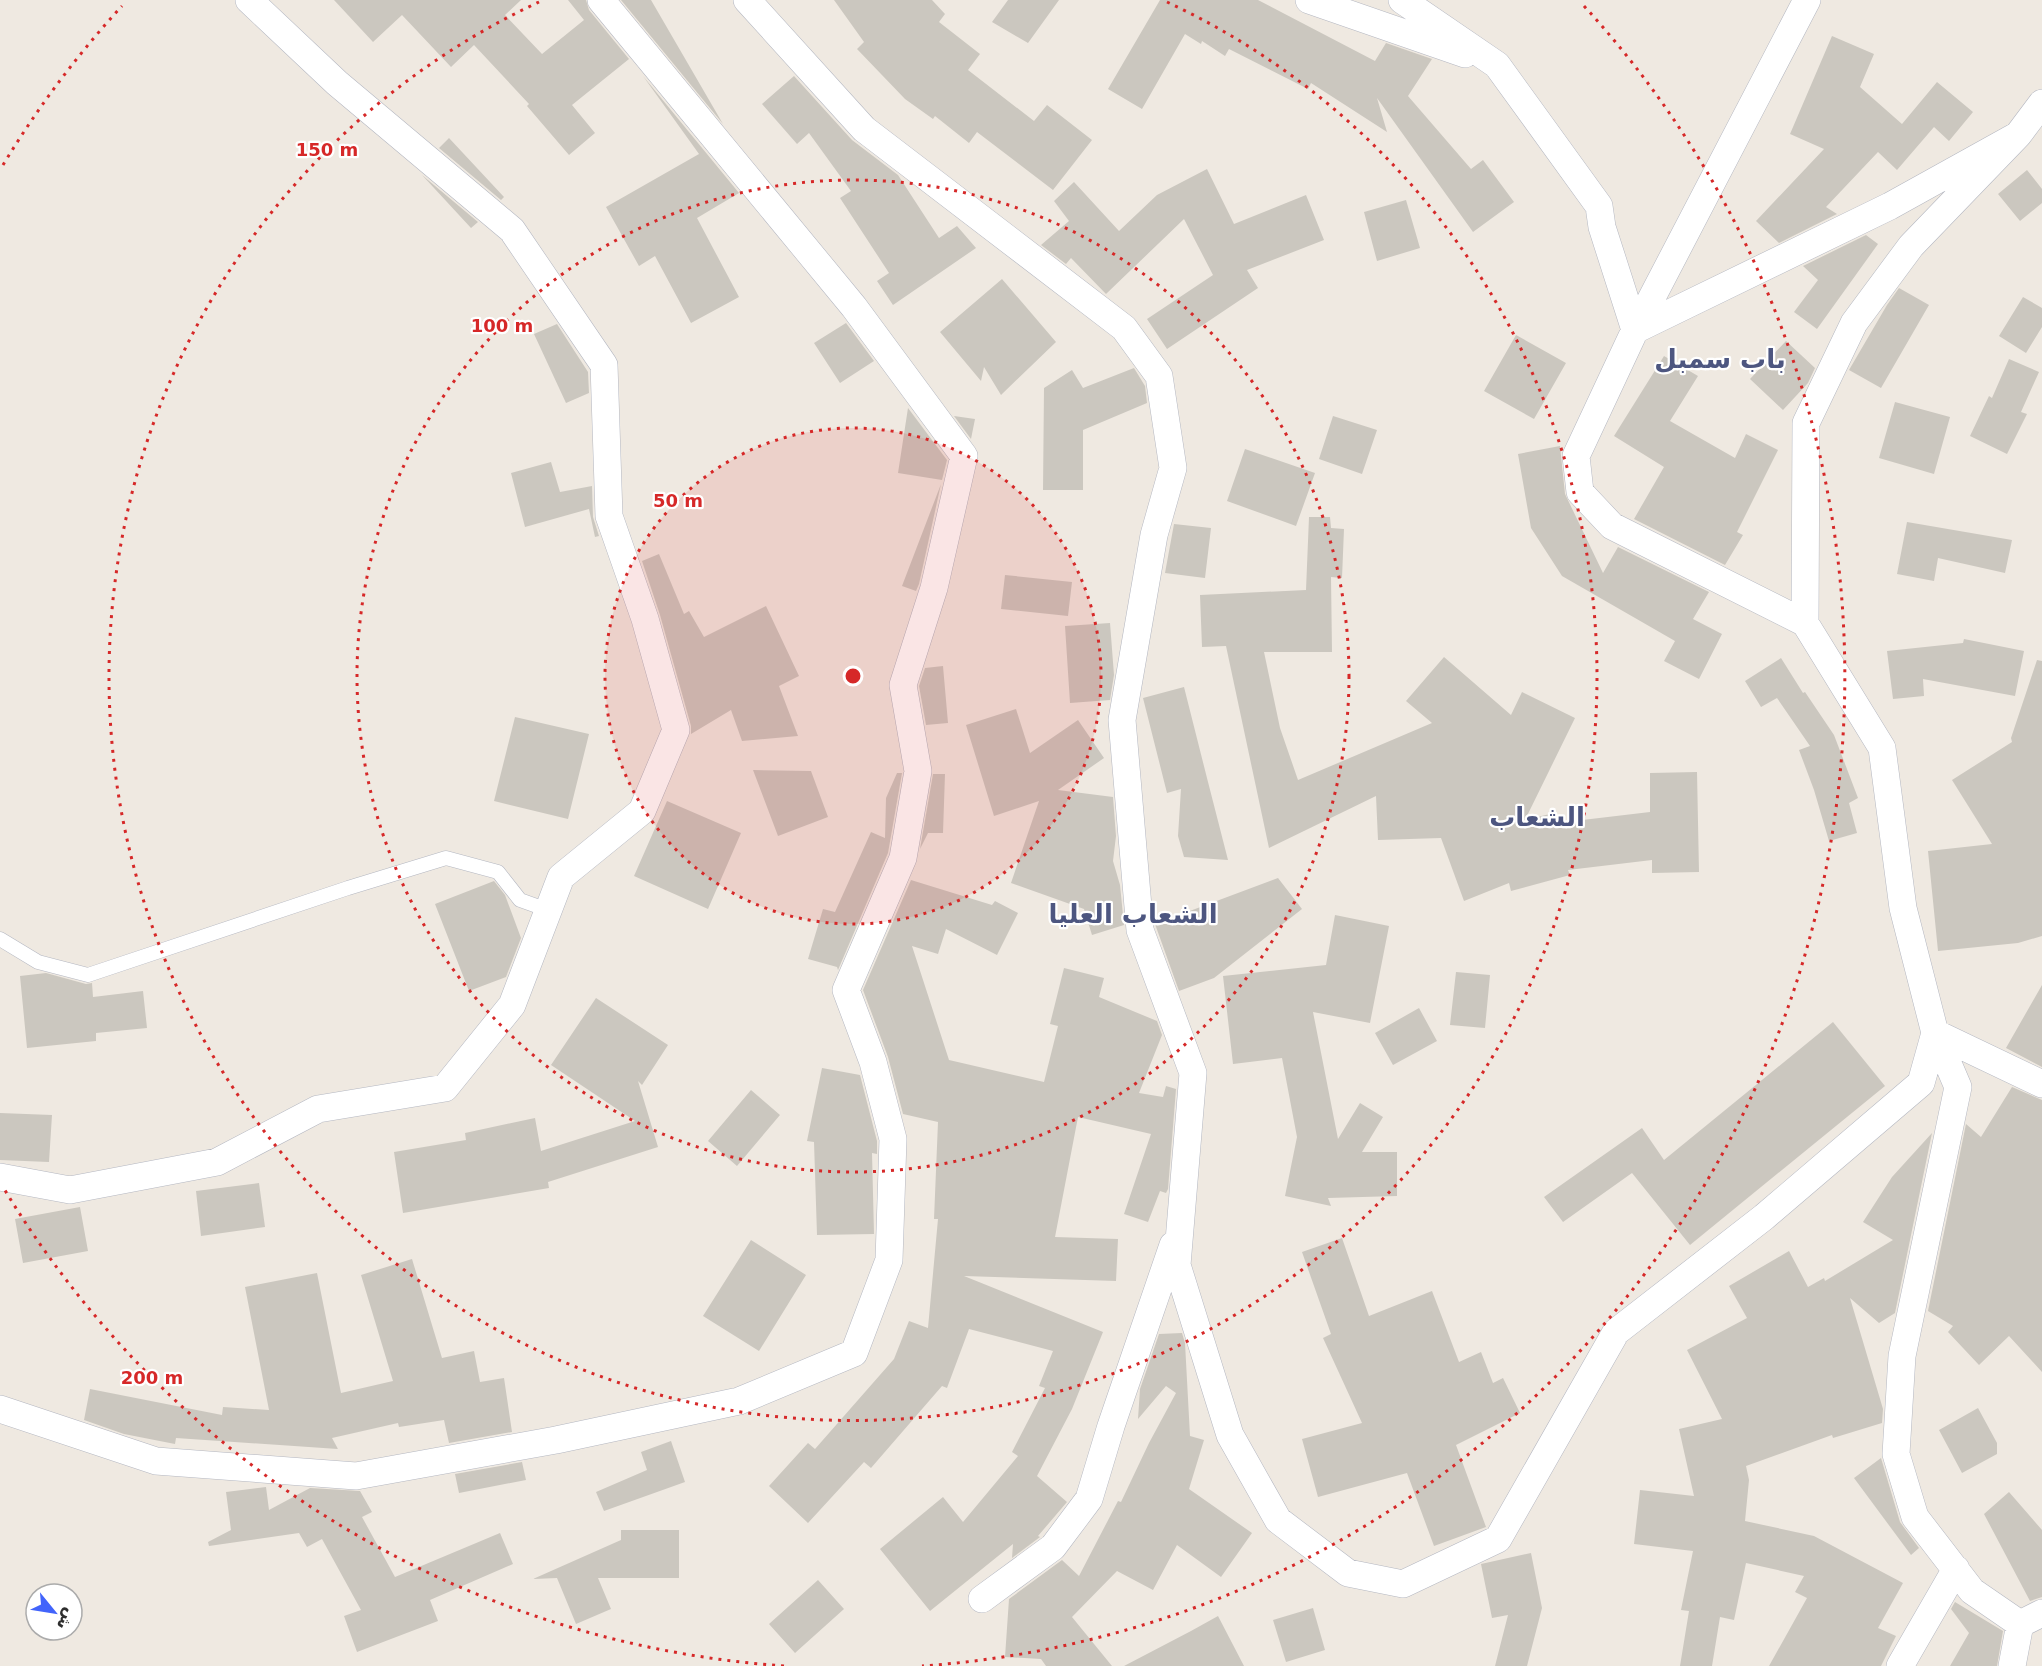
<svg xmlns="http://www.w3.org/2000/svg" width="2042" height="1666" viewBox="0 0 2042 1666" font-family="'DejaVu Sans',Cairo,sans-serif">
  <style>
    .building { fill: #cbc7bf }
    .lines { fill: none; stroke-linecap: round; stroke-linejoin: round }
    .lane-casing { stroke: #b4b7c1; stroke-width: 15 }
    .street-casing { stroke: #b4b7c1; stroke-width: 28 }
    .lane { stroke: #fff; stroke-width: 14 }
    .street { stroke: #fff; stroke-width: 27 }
    .ring { fill: none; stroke: #d62828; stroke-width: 3; stroke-dasharray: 3 6 }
    .labels { text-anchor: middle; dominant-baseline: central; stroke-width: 4.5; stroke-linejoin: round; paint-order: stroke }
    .district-label { font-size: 26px; font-weight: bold; fill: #4d5680; stroke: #fff }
    .centre { fill: #d62828; stroke: #fff; stroke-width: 3 }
    .ring-label { font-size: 18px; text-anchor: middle; font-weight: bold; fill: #d62828; stroke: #fff; stroke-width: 4.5; stroke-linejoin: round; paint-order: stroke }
  </style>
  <rect width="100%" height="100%" fill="#efe9e1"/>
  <path class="building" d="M334,0H521L505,15L542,54L584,20L568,0H586L589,10L629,59L572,105L595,133L569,155L527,106L529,104L474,45L451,67L402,15L373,42Z
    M621,0H651L723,124Z
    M834,0H932L945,14L939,22L980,54L968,70L1034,121L1047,105L1092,140L1053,190L977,132L969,143L935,116L933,119L905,99L857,49L864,42Z
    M1008,0H1059L1028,43L992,22Z
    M1160,0H1258L1375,61L1386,43L1432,59L1408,96L1471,169L1483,160L1514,202L1473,232L1377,98L1387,132L1311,83L1308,89L1229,49L1225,56L1202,41L1201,44L1185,34L1142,109L1108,89Z
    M1832,36L1874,54L1860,87L1902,124L1937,82L1973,112L1949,141L1934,127L1897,170L1878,152L1826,207L1837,214L1779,243L1756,221L1824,149L1790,134Z
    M643,76L739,193L697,218L739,297L691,323L655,256L639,266L606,207L699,154Z
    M794,76L852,140L898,175L939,238L957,226L976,248L893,305L877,281L889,273L840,198L851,191L809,133L797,144L762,104Z
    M449,138L504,197L501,200L439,148Z
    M1207,169L1234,224L1306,195L1324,240L1247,270L1258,288L1167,349L1147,319L1213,275L1184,219L1106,294L1071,258L1066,264L1041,245L1069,221L1054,201L1074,182L1119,231L1157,195Z
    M2027,170L2042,189V203L2020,221L1998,194Z
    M422,175L478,222L471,228Z
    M1406,200L1420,248L1377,261L1364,212Z
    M1866,235L1878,244L1817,329L1794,312L1818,280L1803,266Z
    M1002,279L1056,342L1001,395L984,367L981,381L940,332Z
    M1899,288L1929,305L1881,388L1849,370L1887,305Z
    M2023,297L2042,308V327L2026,353L1999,336Z
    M846,323L874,361L840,383L814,343Z
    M557,324L588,372L589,393L566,403L534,334Z
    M1516,335L1566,363L1534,419L1484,391Z
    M1786,341L1815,368L1808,383L1783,410L1750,379Z
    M1664,356L1698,376L1670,421L1735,458L1746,434L1778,450L1737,532L1743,535L1725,565L1634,519L1664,467L1614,436Z
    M2009,359L2039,372L2021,412L2027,414L2007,454L1970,436L1989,396L1992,398Z
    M1134,368L1145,386L1147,403L1083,430V490H1043L1044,388L1072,370L1083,388Z
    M1895,402L1950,417L1934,474L1879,458Z
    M908,408L947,460L942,480L898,473Z
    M954,416L975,419L971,439Z
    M1333,416L1377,430L1362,474L1319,459Z
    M1560,446L1565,494L1603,573L1618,547L1709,592L1693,619L1722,634L1699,679L1664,661L1675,641L1562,576L1531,528L1518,454Z
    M1245,449L1315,473L1296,526L1227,501Z
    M551,462L560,492L592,486L593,517L599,536L595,537L589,509L525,527L511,473Z
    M941,484L919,584L916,591L902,586Z
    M1309,517H1330L1331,528L1344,529L1342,578L1331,577L1332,652H1264L1280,728L1298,780L1432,723L1406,701L1444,657L1511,715L1522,692L1575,718L1525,820L1554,813L1557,823L1650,812V773L1697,772L1699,872L1652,873V860L1568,870L1570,875L1511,891L1509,883L1464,901L1441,838L1378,840L1376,796L1269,848L1226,646L1202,647L1200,595L1306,590Z
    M1907,522L2012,540L2005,573L1938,558L1934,581L1897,574Z
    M1174,524L1211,528L1205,578L1165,573Z
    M659,554L684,614L689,611L704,637L766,606L799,676L779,686L798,736L742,741L731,710L691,734V726L660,615L642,561Z
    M1005,575L1072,582L1068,616L1001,609Z
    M1110,623L1114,675L1110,700L1070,703L1065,626Z
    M1964,639L2024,651L2015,696L1923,679L1924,696L1893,699L1887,651L1963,643Z
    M1781,658L1803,693L1805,692L1834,735L1858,798L1849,803L1857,833L1829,841L1814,790L1799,750L1810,746L1777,698L1761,707L1745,681Z
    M2037,660L2042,661V936L2018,943L1938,951L1928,851L1992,844L1952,780L2012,742L2011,738Z
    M943,666L948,723L926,725L919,686L925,668Z
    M1184,687L1208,782L1228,860L1184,857L1178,836L1181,789L1167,793L1143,698Z
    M1016,709L1030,753L1078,720L1104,758L1058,790L1113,797L1116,836L1113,861L1120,885L1124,925L1092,935L1084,909L1011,883L1039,801L994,816L966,725Z
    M515,717L589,734L568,819L494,801Z
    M753,770L811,771L828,817L778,836Z
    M897,773H902L888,853L838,970L837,967L808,959L823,909L835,912L871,832L885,838L886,798Z
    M933,774H945L943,833H928L920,849Z
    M667,801L741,833L708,909L634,876Z
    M1278,878L1302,909L1214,978L1179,991L1155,924Z
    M911,880L992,905L995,901L1018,913L997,955L946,929L938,954L912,946L949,1060L1044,1082L1058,1026L1050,1024L1064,968L1104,978L1099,997L1157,1021L1162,1035L1139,1093L1163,1097L1166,1086L1176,1089L1168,1189L1166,1193L1160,1191L1148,1222L1124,1214L1151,1134L1078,1117L1055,1237L1118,1239L1116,1281L964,1276L1103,1332L1072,1409L1037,1476L1067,1502L1038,1536L1040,1537L1012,1558L1013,1544L930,1611L880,1549L943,1497L963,1522L1018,1456L1012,1452L1045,1388L1039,1386L1053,1351L969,1329L947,1388L942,1386L871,1468L864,1462L808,1523L769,1486L808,1443L815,1449L894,1359L909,1321L928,1328L938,1219H934L938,1122L903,1114L888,1057L863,990Z
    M494,881L505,895L521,938L506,977L469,991L435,904Z
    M1335,915L1389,926L1370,1023L1313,1012L1338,1139L1360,1103L1383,1117L1362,1152H1397V1196L1328,1198L1331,1206L1285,1196L1297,1137L1282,1058L1233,1064L1223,976L1326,965Z
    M1456,972L1490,975L1485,1028L1450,1025Z
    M46,973L86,984L92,983L93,997L143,991L147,1028L96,1033V1041L27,1048L20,976Z
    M2042,985V1067L2006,1048Z
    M596,998L668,1045L642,1085L638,1081L658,1147L548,1182L549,1188L403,1213L394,1152L466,1140L465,1133L535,1118L541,1151L635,1121L551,1065Z
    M1419,1008L1437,1041L1393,1065L1375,1033Z
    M1833,1022L1885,1086L1690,1245L1632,1173L1563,1222L1544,1197L1642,1128L1664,1160Z
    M822,1068L860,1075L877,1141V1154L872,1153L874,1234L817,1235L814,1142L807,1141Z
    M2012,1087L2042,1100V1372L2009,1336L1979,1365L1948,1332L1953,1326L1928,1311L1966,1124L1981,1137Z
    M751,1090L780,1115L737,1166L708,1141Z
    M0,1113L52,1115L49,1162L0,1160Z
    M1932,1133L1895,1313L1879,1323L1850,1298L1883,1409L1882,1423L1833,1438L1832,1435L1746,1466L1749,1480L1745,1521L1814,1536L1903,1583L1878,1628L1896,1636L1881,1666H1769L1807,1598L1795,1592L1804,1576L1746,1563L1734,1620L1720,1617L1712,1666H1680L1689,1611L1681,1610L1693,1551L1634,1544L1640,1490L1694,1496L1679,1429L1722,1419L1687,1350L1747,1318L1729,1286L1789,1251L1808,1287L1824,1278L1825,1281L1893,1240L1863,1222L1892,1177Z
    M259,1183L265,1227L201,1236L196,1191Z
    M80,1207L88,1251L23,1263L15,1219Z
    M1342,1238L1369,1316L1432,1291L1459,1362L1481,1352L1493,1383L1503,1378L1520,1413L1456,1445L1486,1527L1434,1546L1407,1473L1318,1497L1302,1439L1362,1423L1323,1338L1331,1334L1302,1252Z
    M751,1240L806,1275L759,1351L703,1316Z
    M412,1259L442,1358L474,1351L480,1382L504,1378L512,1432L449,1443L444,1420L399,1427L398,1423L332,1438L338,1449L176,1438L175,1444L124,1434L84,1420L90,1389L222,1415L223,1407L269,1410L245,1287L317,1273L341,1393L393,1381L361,1275Z
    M1182,1333L1185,1343L1190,1436L1204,1440L1189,1489L1252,1533L1221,1577L1177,1545L1153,1590L1117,1571L1072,1617L1112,1666H1046L1041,1659L1005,1657L1009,1599L1062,1560L1079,1576L1118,1501L1121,1502L1149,1443L1176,1393L1166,1386L1138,1419L1140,1389L1159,1334Z
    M1978,1408L1997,1443V1454L1962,1473L1939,1430Z
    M671,1441L685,1482L604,1511L596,1492L647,1470L641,1452Z
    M1881,1458L1900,1522L1919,1548L1911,1555L1854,1478Z
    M522,1462L526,1480L459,1493L455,1474Z
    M266,1487L269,1510L310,1488L360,1491L372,1512L362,1517L395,1577L500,1533L513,1564L430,1600L438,1621L357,1652L344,1616L361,1610L322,1539L307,1547L299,1533L209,1546L208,1542L231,1530L226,1492Z
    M2009,1492L2042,1530V1597L2030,1601L1984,1514Z
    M621,1530H679V1578H598L611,1609L576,1624L557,1578L533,1579L621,1540Z
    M1531,1553L1542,1608L1527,1666H1495L1508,1615L1492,1618L1481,1564Z
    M818,1580L844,1609L795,1653L769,1624Z
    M1955,1602L2003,1631L1997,1666H1950L1969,1633L1951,1609Z
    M1313,1608L1325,1650L1286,1662L1273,1620Z
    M1218,1616L1244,1666H1124L1191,1631Z"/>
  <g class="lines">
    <defs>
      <path id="lane" d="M0,939L38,962L88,975L348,888L446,858L498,872L520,900L548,910"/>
      <path id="street" d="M747,0L864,129L1124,328L1159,376L1173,468L1154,535L1122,720L1140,930L1193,1073L1177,1265L1230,1435L1278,1520L1348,1573L1403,1584L1498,1539L1616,1332L1764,1217L1921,1083L1935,1033L1903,908L1882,748L1805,623L1806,423L1854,323L1911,246L2018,135
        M1309,0L1465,54
        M1402,0L1497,65L1599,206L1602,227L1635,330L1890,206L2018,135L2042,103
        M1805,623L1612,526L1580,492L1576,456L1635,330L1807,0
        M1935,1033L1958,1087L1902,1356L1896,1454L1915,1517L1972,1591L2020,1624
        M1935,1033L2042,1084
        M0,1177L70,1190L217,1162L318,1109L445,1088L512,1005L561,877L642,811L676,730L645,619L609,516L604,365L512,230L337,83L249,0
        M0,1409L156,1461L356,1476L556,1440L739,1401L854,1353L889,1260L893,1139L873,1062L846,990L903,858L918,771L903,685L934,588L964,456L854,307L601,0
        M982,1599L1053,1547L1089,1499L1111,1426L1173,1245
        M2020,1624L2042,1613
        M1900,1666L1956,1569
        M2012,1666L2020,1624"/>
    </defs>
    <use href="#lane" class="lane-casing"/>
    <use href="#street" class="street-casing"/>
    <use href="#lane" class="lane"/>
    <use href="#street" class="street"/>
  </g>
  <circle cx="853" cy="676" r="248" fill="#d62828" fill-opacity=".12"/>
  <g class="ring">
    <circle cx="853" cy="676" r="248"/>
    <circle cx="853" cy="676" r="496"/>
    <path d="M1167 2A744 744 0 1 1 539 2"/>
    <path d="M784 1666A992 992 0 0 1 3 1187M3 165A992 992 0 0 1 122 6M1584 6A992 992 0 0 1 922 1666"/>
  </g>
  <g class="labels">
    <g class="district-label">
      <text x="1720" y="359">باب سمبل</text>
      <text x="1537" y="817">الشعاب</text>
      <text x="1133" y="914">الشعاب العليا</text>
    </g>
  </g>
  <circle cx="853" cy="676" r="9" class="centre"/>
  <g class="ring-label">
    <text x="327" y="156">150 m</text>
    <text x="502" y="332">100 m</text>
    <text x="678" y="507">50 m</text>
    <text x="152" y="1384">200 m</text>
  </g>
  <g transform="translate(54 1612) rotate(120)"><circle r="28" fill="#ffffff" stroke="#ababab" stroke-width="1.5"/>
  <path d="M0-4.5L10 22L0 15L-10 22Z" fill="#4264fb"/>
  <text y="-9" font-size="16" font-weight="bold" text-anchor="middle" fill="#2e2e2e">ش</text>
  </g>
</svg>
